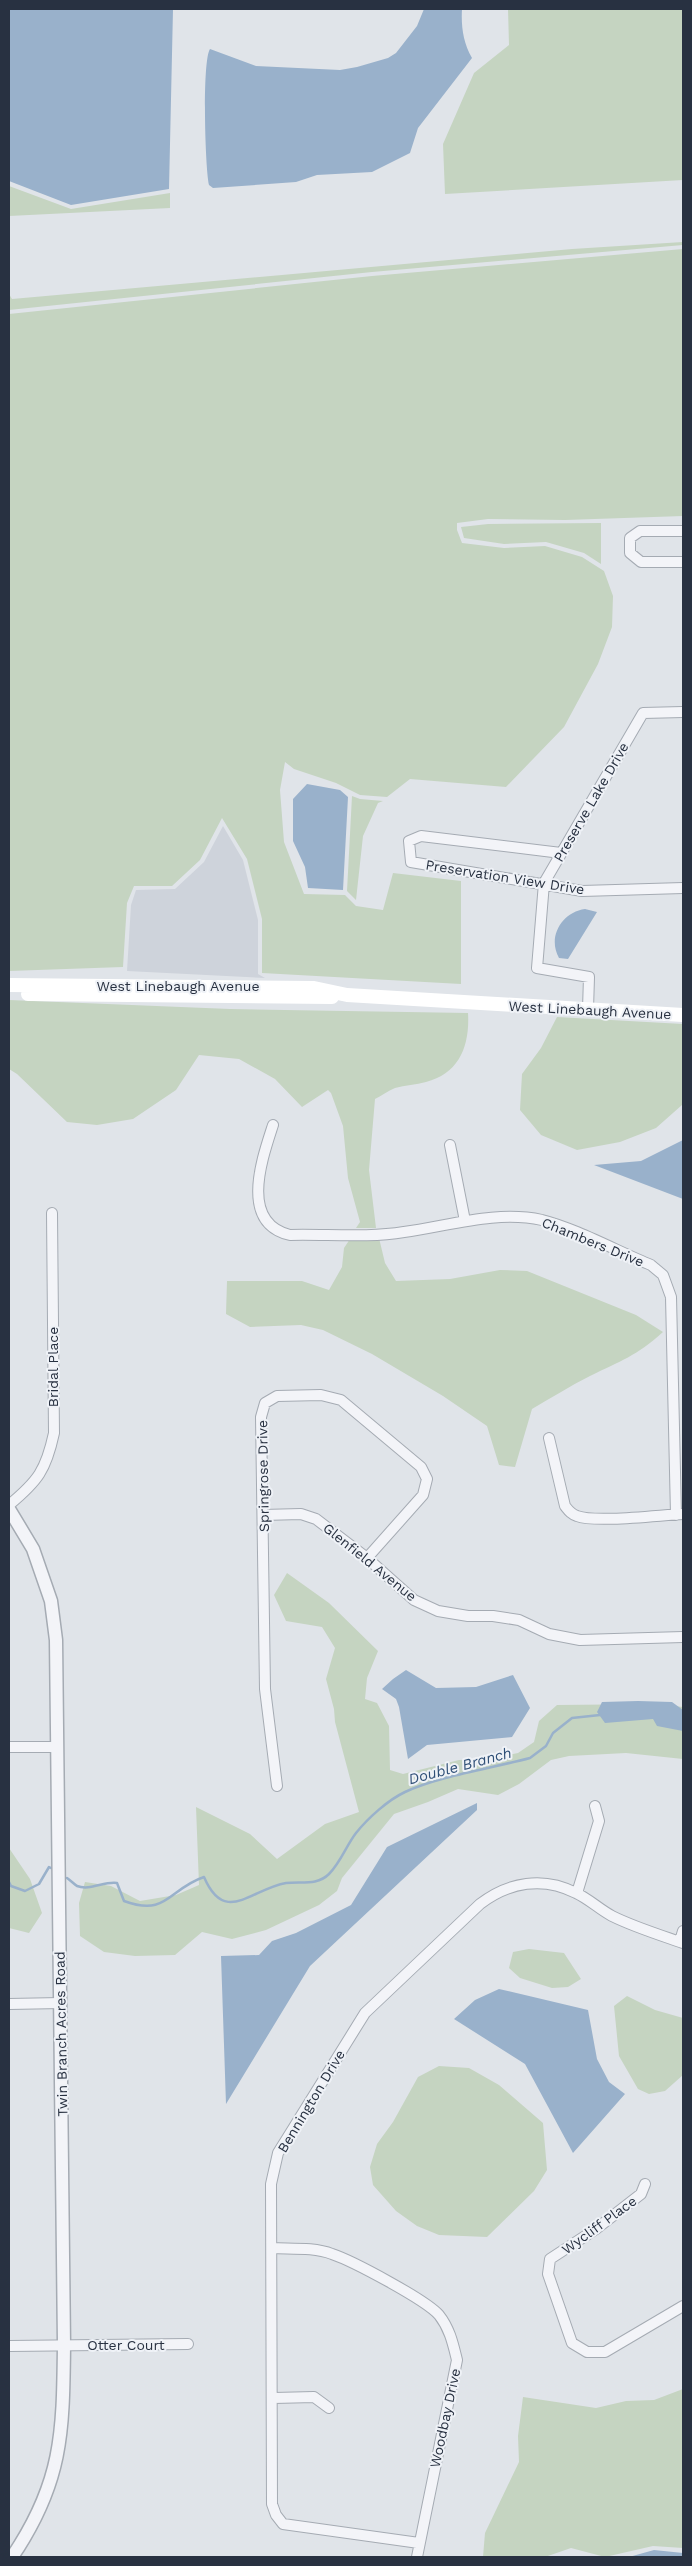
<svg xmlns="http://www.w3.org/2000/svg" width="692" height="2566" viewBox="0 0 692 2566" font-family="'Work Sans',sans-serif">
  <style>
    .built { fill: #ced3db }
    .green { fill: #c5d4c1 }
    .water { fill: #99b1cb }
    .lines { fill: none; stroke-linecap: round; stroke-linejoin: round }
    .stream { stroke: #99b1cb; stroke-width: 2.5 }
    .minor-casing { stroke: #a5abb3; stroke-width: 12 }
    .tertiary-casing { stroke: #a5abb3; stroke-width: 15 }
    .minor { stroke: #f3f4f8; stroke-width: 10 }
    .tertiary { stroke: #f3f4f8; stroke-width: 12 }
    .secondary { stroke: #fff; stroke-width: 14 }
    .labels { text-anchor: middle; dominant-baseline: central; stroke-width: 4; stroke-linejoin: round; paint-order: stroke }
    .street-label { font-size: 14px; fill: #283141; stroke: #eff2f7 }
    .water-label { font-size: 15px; font-style: italic; fill: #305077; stroke: #eff2f7 }
  </style>
  <rect width="100%" height="100%" fill="#e0e4e9"/>
  <path class="built" d="M223,826L243,860L258,920V974L265,978L127,971L131,905L136,890L175,889L204,862Z"/>
  <path class="green" d="M508,9H683V180L445,194L443,144L474,73L509,45Z
    M9,186L71,209L170,193V208L9,216Z
    M683,242V245L372,272L9,310V294L12,299L572,249Z
    M683,249V516L565,520L488,519L457,523V530L462,543L504,548L545,546L582,557L604,571L613,596L612,627L598,664L564,727L506,787L410,779L387,797L360,795L336,783L294,769L285,762L280,790L284,842L304,894L345,895L356,906L383,910L393,873L461,881V984L262,973V919L247,859L222,818L200,860L172,886H134L127,903L123,967L9,971V314L372,276Z
    M601,523V564L584,553L546,542L504,544L464,538L461,527L488,524Z
    M352,796L360,799L383,801L378,803L363,836L356,900L347,891Z
    M9,1000L230,1009L468,1013C470,1046 459,1074 426,1082C416,1085 405,1085 395,1088C388,1091 381,1096 375,1099L369,1170L376,1228H356L360,1222L348,1178L343,1126L331,1093L328,1090L302,1107L275,1079L239,1059L199,1055L176,1090L133,1119L97,1125L67,1122L17,1074L9,1069Z
    M557,1017L683,1024L682,1105L656,1128L620,1142L577,1150L541,1135L520,1110L522,1074L541,1048Z
    M379,1238L385,1263L396,1281L450,1279L500,1270L527,1271L636,1315L663,1332C635,1357 622,1360 590,1376C570,1386 551,1398 532,1409L515,1467L499,1465L487,1426L443,1396L372,1354L323,1330L301,1325L250,1327L226,1314L227,1281H302L329,1290L342,1267L344,1248L350,1239Z
    M287,1573L329,1603L378,1651L367,1678L365,1699L377,1703L389,1726L390,1770L403,1774L459,1760L486,1759L518,1753L534,1742L539,1721L557,1705L657,1704L683,1707V1759L626,1753L569,1756L551,1760L519,1784L498,1795L458,1789L428,1802L394,1814L342,1878L337,1891L319,1905L266,1930L232,1939L202,1932L175,1955L135,1956L104,1952L80,1936L79,1903L85,1882L111,1886L140,1901L176,1895L199,1885L196,1807L250,1834L277,1859L325,1824L359,1812L335,1722L334,1709L326,1679L335,1648L322,1627L286,1621L274,1595Z
    M9,1848L30,1879L42,1913L29,1933L9,1928Z
    M529,1949L564,1953L581,1979L568,1987L552,1988L520,1978L509,1968L513,1952Z
    M627,1996L655,2010L683,2018V2075L665,2091L649,2094L638,2089L619,2056L614,2006Z
    M439,2066L469,2068L499,2085L543,2123L547,2170L534,2191L487,2237L439,2235L417,2226L396,2211L373,2185L370,2167L377,2144L393,2122L418,2077Z
    M683,2389V2548L653,2546L605,2557L571,2548L545,2557H483L485,2533L519,2462L518,2436L523,2397L596,2408L626,2401L654,2400Z"/>
  <path class="water" d="M9,9H173L169,189L71,205L9,181Z
    M424,9H462C461,26 463,42 472,58L418,128L410,153L372,172L317,175L296,182L213,188L209,185C205,168 202,61 210,49L256,66L340,70L357,67L388,58L396,53L417,26Z
    M307,784L340,790L348,797L343,890L308,888L305,867L293,841V799Z
    M585,909L597,912L568,959L559,958C547,937 562,912 585,909Z
    M683,1140V1199L594,1165L641,1161Z
    M406,1670L436,1688L476,1687L513,1675L530,1708L512,1737L427,1745L408,1759L399,1707L396,1699L382,1689L393,1679Z
    M638,1701L672,1702L683,1710V1731L657,1726L653,1719L605,1723L597,1712L602,1702Z
    M477,1803V1810L310,1966L226,2104L221,1956L259,1955L272,1941L296,1933L351,1905L387,1847Z
    M499,1989L588,2010L597,2059L609,2082L625,2094L573,2153L525,2064L454,2019L475,2000Z
    M654,2550L683,2553V2557H629Z"/>
  <g class="lines">
    <path class="stream" d="M67,1878C70,1880 74,1884 77,1886C90,1891 104,1881 117,1883L124,1901C168,1917 168,1889 204,1877C225,1926 251,1889 286,1883C301,1881 317,1886 329,1874C341,1862 346,1846 356,1833C368,1818 388,1800 405,1792C439,1776 493,1768 530,1758L546,1746L553,1733L572,1718L600,1715
      M9,1882L11,1886L25,1891L39,1884L49,1867L51,1868"/>
    <defs>
      <path id="minor" d="M683,531H640L630,538V553L641,562H683
        M561,853L421,836L409,841L411,862L582,891L683,888
        M588,1009L589,977L537,968L544,883L643,713L683,712
        M273,1125C262,1159 239,1223 290,1235C326,1234 368,1238 404,1232C449,1226 496,1210 542,1220C575,1228 619,1252 651,1265L663,1275L671,1297L676,1515
        M450,1145L465,1221
        M549,1438L565,1506C569,1511 571,1514 577,1516C595,1523 660,1515 683,1514
        M9,1505C38,1481 46,1470 54,1433L52,1213
        M263,1515L301,1514L316,1519L367,1558L414,1600L438,1611L468,1616H493L519,1620L549,1634L580,1640L683,1637
        M9,1747H58
        M277,1786L265,1689L261,1417L265,1403L277,1396L321,1395L341,1400L421,1467L427,1479L423,1495L367,1558
        M577,1893L599,1821L595,1806
        M680,1941L683,1931
        M9,2004L61,2003
        M645,2184L641,2194L596,2229L550,2259L548,2274L572,2343L587,2352H605L683,2306
        M272,2248C291,2249 314,2247 332,2254C353,2261 426,2300 439,2315C450,2329 453,2344 457,2360L417,2557
        M9,2346L188,2344
        M274,2398L314,2397L329,2408
        M419,2543L283,2524L276,2515L272,2504L271,2184L278,2153L365,2013L480,1904C509,1882 543,1876 576,1893C589,1899 599,1909 612,1916C634,1927 660,1935 683,1943"/>
      <path id="tertiary" d="M9,1509L33,1549L51,1601L56,1640L64,2345C63,2432 63,2482 12,2557"/>
    </defs>
    <use href="#minor" class="minor-casing"/>
    <use href="#tertiary" class="tertiary-casing"/>
    <use href="#minor" class="minor"/>
    <use href="#tertiary" class="tertiary"/>
    <path class="secondary" d="M9,985L314,988L347,995L683,1015
      M28,994L332,997"/>
  </g>
  <g class="labels">
    <g class="street-label">
      <text transform="translate(591 802) rotate(-60)">Preserve Lake Drive</text>
      <text transform="translate(505 877) rotate(9)">Preservation View Drive</text>
      <text x="178" y="986">West Linebaugh Avenue</text>
      <text transform="translate(590 1010) rotate(3)">West Linebaugh Avenue</text>
      <text transform="translate(593 1242) rotate(22)">Chambers Drive</text>
      <text transform="translate(53 1367) rotate(-90)">Bridal Place</text>
      <text transform="translate(263 1476) rotate(-91)">Springrose Drive</text>
      <text transform="translate(370 1562) rotate(39)">Glenfield Avenue</text>
      <text transform="translate(61 2034) rotate(-91)">Twin Branch Acres Road</text>
      <text transform="translate(311 2101) rotate(-59)">Bennington Drive</text>
      <text transform="translate(599 2225) rotate(-36)">Wycliff Place</text>
      <text x="126" y="2345">Otter Court</text>
      <text transform="translate(445 2418) rotate(-78)">Woodbay Drive</text>
    </g>
    <g class="water-label">
      <text transform="translate(460 1766) rotate(-15)">Double Branch</text>
    </g>
  </g>
  <rect width="692" height="2566" fill="none" stroke="#283141" stroke-width="20"/>
</svg>
